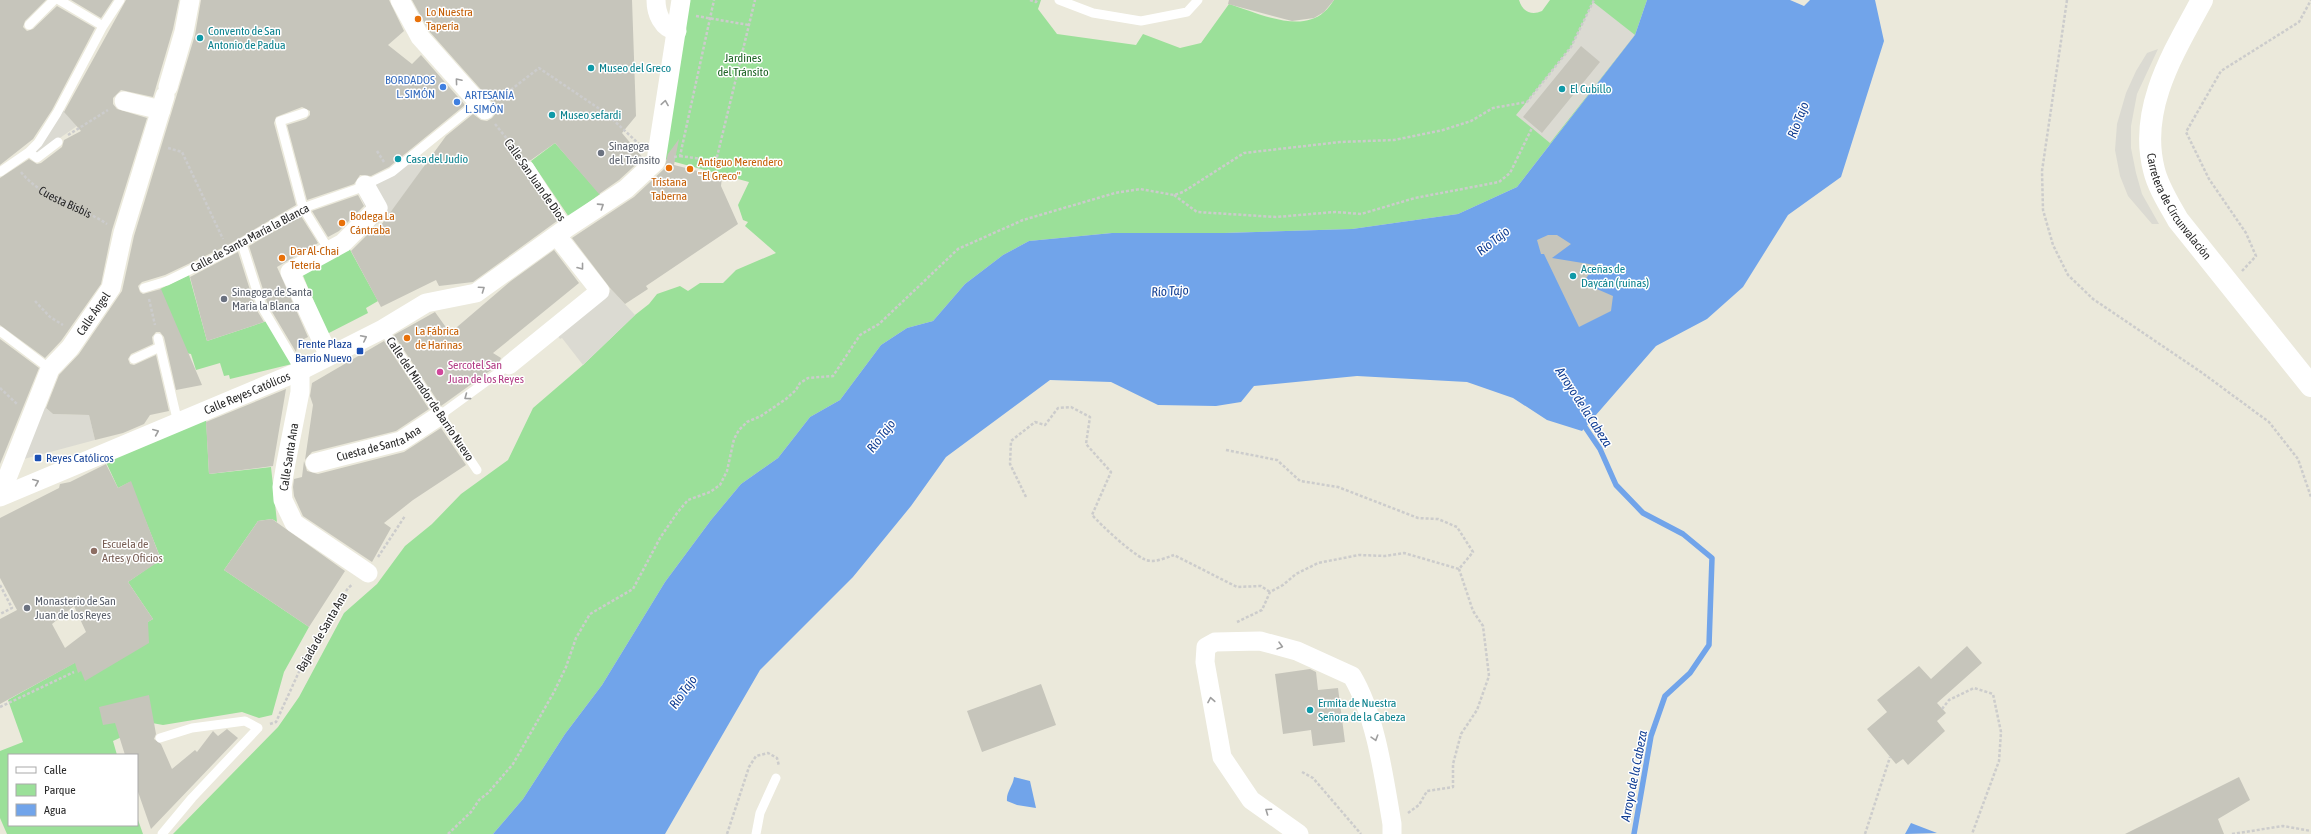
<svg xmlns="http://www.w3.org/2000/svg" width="2311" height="834" viewBox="0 0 2311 834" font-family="'Asap Condensed',sans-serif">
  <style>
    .green { fill: #9be099 }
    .plaza { fill: #dbdad2 }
    .water { fill: #71a4ea }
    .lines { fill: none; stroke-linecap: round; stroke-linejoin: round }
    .stream { stroke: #71a4ea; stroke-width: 5.5 }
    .building { fill: #c6c5bb; fill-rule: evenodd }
    .path { stroke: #ccc; stroke-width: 2.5; stroke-dasharray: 3 2; stroke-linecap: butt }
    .lane { stroke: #fff; stroke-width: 9 }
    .street { stroke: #fff; stroke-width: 19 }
    .secondary { stroke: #fff; stroke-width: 22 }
    .oneway { stroke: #9f9f9f }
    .food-dot { fill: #e8710a; stroke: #fff; stroke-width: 1.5 }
    .culture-dot { fill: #0f9aa8; stroke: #fff; stroke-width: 1.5 }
    .shop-dot { fill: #3f7fe0; stroke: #fff; stroke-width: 1.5 }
    .worship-dot { fill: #6b7280; stroke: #fff; stroke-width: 1.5 }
    .transit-dot { fill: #1a4fb4; stroke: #fff; stroke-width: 1.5 }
    .hotel-dot { fill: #d1479c; stroke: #fff; stroke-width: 1.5 }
    .education-dot { fill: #8d6e63; stroke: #fff; stroke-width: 1.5 }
    .labels { text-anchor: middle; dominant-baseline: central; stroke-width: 3; stroke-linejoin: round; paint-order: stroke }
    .food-label { font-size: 12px; fill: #c56008; stroke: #fff; text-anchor: start }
    .culture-label { font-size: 12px; fill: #0d838f; stroke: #fff; text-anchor: start }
    .park-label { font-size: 12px; fill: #1c6323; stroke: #fff }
    .shop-label { font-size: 12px; fill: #366cbe; stroke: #fff; text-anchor: end }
    .worship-label { font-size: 12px; fill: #5b616d; stroke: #fff; text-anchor: start }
    .street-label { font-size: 12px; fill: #292929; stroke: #fff }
    .transit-label { font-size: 12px; fill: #164399; stroke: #fff; text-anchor: end }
    .hotel-label { font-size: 12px; fill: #b23c85; stroke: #fff; text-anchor: start }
    .education-label { font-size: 12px; fill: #785e54; stroke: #fff; text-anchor: start }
    .water-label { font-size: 13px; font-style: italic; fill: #123f94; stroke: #fff }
  </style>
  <rect width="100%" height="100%" fill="#ebe9db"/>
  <path class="green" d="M689,0H1041L1038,9L1057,34L1136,45L1143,34L1180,48L1201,43L1229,4C1255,12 1300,34 1324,12C1328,9 1331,4 1334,0H1519C1522,11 1531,16 1542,11L1550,0H1647L1635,35L1517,187L1458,214L1352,229L1224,233H1112L1029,241L1003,255L965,284L933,321L907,328L881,345L840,400L810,417L778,458L741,484L711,520L665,582L602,685L565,734L523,799L493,834H173L278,727L299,697L344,613L377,584L405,546L432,524L461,494L508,460L533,408L583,365L635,315L649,304L657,294L680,286L688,291L700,283H723L736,270L776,253L745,226L748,222L743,220L738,205L749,182L664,159Z
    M555,143L600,194L569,217L531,161Z
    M348,246L378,301L366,308L368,313L327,334L302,273Z
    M189,275L207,341L267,321L292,364L230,379L229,375L224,376L220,363L196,370L191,354L186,353L160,289Z
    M206,417L209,474L271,467L277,522L272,519L258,521L224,570L309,627L284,672L272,715L259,718L242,712L163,725L152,723L113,741L117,755H9V825H137V817L143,834H7L0,818V751L23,742L8,700L153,619L128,582L161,559L130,482L118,488L105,460Z"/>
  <path class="plaza" d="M1593,2L1635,35L1550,143L1516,115L1571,47Z
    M2158,49L2137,94L2131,126V148L2136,173L2142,194L2159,224H2152L2128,196L2120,176L2115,150L2117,124L2126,93L2136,71L2147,53Z
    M62,109L77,126L57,140L38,161L32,154Z
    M415,157L424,167L388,216L374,226L355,185Z
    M611,289L635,315L583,365L562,338L560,339L558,336Z
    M41,404L53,414L89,415L95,440L24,459Z"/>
  <path class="water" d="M1647,0H1790L1804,6L1810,0H1875L1884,41L1841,177L1788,215L1743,287L1707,319L1656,346L1582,431L1547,420L1513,398L1467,382L1357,376L1254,386L1241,402L1216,406L1158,405L1111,382L1050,380L946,457L911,506L853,577L760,670L665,834H493L523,799L565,734L602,685L665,582L711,520L741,484L778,458L810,417L840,400L881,345L907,328L933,321L965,284L1003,255L1029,241L1112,233H1224L1352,229L1458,214L1517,187L1635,35Z
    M1014,777L1030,781L1036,808L1017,805L1007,801C1006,792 1013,786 1014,777Z
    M1911,823L1937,833L1905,834Z"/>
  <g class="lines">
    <path class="stream" d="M1581,421L1600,449L1616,485L1643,513L1683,534L1712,558L1709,645L1690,673L1665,696L1651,736L1634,834"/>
  </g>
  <path class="building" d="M0,0H46L25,21L23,27L27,31L33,29L57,6L95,28L52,110L33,139L0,165Z
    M71,0H113L101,18Z
    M126,0H179L173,29L153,97L121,90L113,98V104L117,109L147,118L112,230L101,284L61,341L45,358L0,325V178L29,159L37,164L41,163L62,147L64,140L81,131L64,112Z
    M201,0H389L404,31L388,45L412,64L421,55L465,105L389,167L371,176L360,175L354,184L307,200L287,125L306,119L310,115V111L302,107L276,117L274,123L296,205L226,246L165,275L142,282L138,286L140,292L143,294L161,289L202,385L176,390L164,337L160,332H156L152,337L153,344L131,354L128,359L130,364L134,365L156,355L169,411L150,415L144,424L123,433L95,440L89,415L53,414L46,408L59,375L79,354L122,291L134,236L195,35Z
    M412,0H632L636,116L622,133L643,158L619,180L599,194L555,143L531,160L525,161L523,167L557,221L473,282L439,286L436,280L381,307L351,251L374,228L376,232L446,136L473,114L481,120L487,121L492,118L496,113L493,103L429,31Z
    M1229,0H1334L1324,12L1314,18L1292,21L1228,4Z
    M1581,46L1600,62L1542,133L1523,117Z
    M679,139L674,165L722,177L721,186L738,224L646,286L648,289L625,304L610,288L572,238L634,197L664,169L668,154Z
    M358,195L364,206L339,231L328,237L312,211Z
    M301,216L318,243L277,267L308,337L298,342L296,352L268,305L249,246Z
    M1548,235H1557L1571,244L1552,258L1595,265L1583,283L1613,296L1611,311L1579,327L1544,254H1541L1537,240Z
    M554,250L579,283L493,353L501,358L498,365L441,406L394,335L435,312L450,333L511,281Z
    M238,252L256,309L264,322L207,341L190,277Z
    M0,339L39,368L0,464Z
    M384,341L429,409L396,431L312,452L305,460L313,405L310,396L312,383Z
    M286,389L273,466L209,474L206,422Z
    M441,428L466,465L413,500L384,523L391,528L372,562L303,516L294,496L293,487L294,479L302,477L304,461L307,471L318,474L404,452Z
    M106,464L118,488L131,481L161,560L128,582L153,619L148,622L149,643L85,681L81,671L78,673L75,663L0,704V619L17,610L0,578V518L59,488L60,484L70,482ZM74,606L86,632L65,648L52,624Z
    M272,519L345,571L309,627L224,570L258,521Z
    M1967,646L1982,663L1937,703L1946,713L1937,721L1945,731L1908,765L1903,759L1896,764L1867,729L1887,712L1877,700L1919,666L1931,679Z
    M1310,669L1316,672L1318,690L1338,688L1345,742L1313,746L1311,730L1283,734L1275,674Z
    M1041,684L1056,725L982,752L967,711Z
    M149,695L156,734L154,739L161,744L172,769L195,750L197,752L213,731L218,736L227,729L238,738L151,829L137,789V755H125L115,723L103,725L99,707Z
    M2239,777L2250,800L2218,819L2224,834H2125Z"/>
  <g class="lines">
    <g class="path">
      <path d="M1030,0L1036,2L1037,0"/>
      <path d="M2067,0L2042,171L2043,210L2053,245L2068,275L2093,299L2201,372L2269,422L2298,459L2311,497"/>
      <path d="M696,16L749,25"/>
      <path d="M499,99L539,68L607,114L640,145"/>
      <path d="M495,124L521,156"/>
      <path d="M68,135L108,110"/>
      <path d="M168,148L182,152L223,239"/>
      <path d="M377,151L384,162"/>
      <path d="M680,156L716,161L755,0"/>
      <path d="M674,157L680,156L714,0"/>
      <path id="s1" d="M21,172C41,198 80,206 107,224"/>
      <path d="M1174,195L1197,212L1276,217L1335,212L1361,214L1415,198L1499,182L1510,173L1532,128"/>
      <path d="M2242,271L2256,256L2246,233L2209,179L2186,132L2221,71L2299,22L2311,0"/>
      <path d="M149,299L155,325"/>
      <path d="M35,301L50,317L63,325"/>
      <path d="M0,388L17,404"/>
      <path d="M1226,450L1277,460L1300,481L1338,487L1418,518L1438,519L1457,527L1473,552L1459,569L1404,553L1385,556L1359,555L1318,563L1296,574L1283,585L1270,592L1262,610L1237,622"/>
      <path d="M1026,497L1010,464L1011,441L1035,422L1045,425L1058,408L1071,407L1090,417L1086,444L1111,472L1092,515C1102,526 1131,553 1144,559C1153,564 1165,558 1174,555L1237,587L1261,586L1270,592"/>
      <path d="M378,557L405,516"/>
      <path d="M0,585L12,608L0,614"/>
      <path d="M0,707L74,672"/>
      <path d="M1942,709L1949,700L1974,688L1993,694L2001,732L1999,761L1972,834"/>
      <path d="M270,724L276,722L303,663L348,588L353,584"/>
      <path d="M1302,772L1313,778L1361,834"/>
      <path d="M1408,813L1419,805L1427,791L1453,787V764L1461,734L1477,710L1489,676L1483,626L1473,611L1459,569"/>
      <path d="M448,834L471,812L479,800L488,793L513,764L554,692L566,667L576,638L590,614L633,589L660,538L677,513L688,500L710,492L720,485L727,471L734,439L739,430L747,422L761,416L786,399L796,390L800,383L808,378L833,376L860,335L879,324L958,249L1023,220L1115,193L1140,189L1174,195L1183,192L1244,153L1340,142L1394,140L1443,130L1471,121L1493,108L1527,102L1571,47L1594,0"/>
      <path d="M727,834L749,767L756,756L768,753L777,758L779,766"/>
      <path d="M1865,834L1890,757"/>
      <path d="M2232,834L2283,826L2311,831"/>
    </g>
    <path class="lane" d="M59,0L103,26
      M1059,0L1093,13L1141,21L1187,12L1198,0
      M29,25L54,0
      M304,113L280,121L303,208L329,250
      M29,152L37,158L58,142
      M529,166L568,227
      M0,172L29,152L38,143L57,113L103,26L120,0
      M242,244L262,307L300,371
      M144,288L167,281L229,251L251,237L303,208L357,189L392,172L477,103
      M383,329L477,470
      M0,331L50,369
      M158,338L178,423
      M134,359L160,347
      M439,416L509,365
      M160,738L192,728L245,721L258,728L192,798L162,834
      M756,834L760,813L776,778"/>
    <g class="street">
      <path d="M400,0L420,37L485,110"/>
      <path d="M656,0C656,13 662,29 677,31"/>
      <path d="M168,87L184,32L190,0"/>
      <path d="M124,101L161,110"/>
      <path d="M329,356L290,272L343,243L378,208L365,185"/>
      <path d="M509,365L600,291L557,236"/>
      <path d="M300,371V392L286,463L282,487L283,500L294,523L368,573"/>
      <path id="s2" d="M315,463L401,441L439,416"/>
      <path id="s3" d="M0,496L50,369L70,348L111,288L123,233L165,96"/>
      <path id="s4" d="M0,497L300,371L383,329L426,303L476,293L568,227L626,189L656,161L681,0"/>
      <path d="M1299,834L1251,800L1222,757L1205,662L1206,647L1215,642L1260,641L1297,651L1352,676C1376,716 1384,778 1392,824V834"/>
    </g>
    <path class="secondary" id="s5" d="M2202,0C2174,52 2138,108 2154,170C2158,187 2169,204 2178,220L2311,386"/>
  </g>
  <defs><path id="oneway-chevron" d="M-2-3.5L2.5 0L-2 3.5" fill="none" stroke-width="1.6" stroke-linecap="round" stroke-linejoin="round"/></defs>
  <g class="oneway">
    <use href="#oneway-chevron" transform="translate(458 81) rotate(-130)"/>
    <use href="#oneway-chevron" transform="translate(665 103) rotate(-81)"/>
    <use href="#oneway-chevron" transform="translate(601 206) rotate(-33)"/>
    <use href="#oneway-chevron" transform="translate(581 267) rotate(52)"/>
    <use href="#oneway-chevron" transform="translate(482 289) rotate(-35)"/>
    <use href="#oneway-chevron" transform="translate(364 338) rotate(-27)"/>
    <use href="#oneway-chevron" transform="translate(467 397) rotate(143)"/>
    <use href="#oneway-chevron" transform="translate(156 432) rotate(-23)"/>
    <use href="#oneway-chevron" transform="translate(36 482) rotate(-23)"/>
    <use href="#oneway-chevron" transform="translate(1280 646) rotate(15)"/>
    <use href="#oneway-chevron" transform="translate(1211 700) rotate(-100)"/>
    <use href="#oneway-chevron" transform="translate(1375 738) rotate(73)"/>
    <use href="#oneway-chevron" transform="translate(1268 811) rotate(-145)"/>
  </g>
  <g class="food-dot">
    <circle cx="418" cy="19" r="4"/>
    <circle cx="669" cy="168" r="4"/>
    <circle cx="690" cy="169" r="4"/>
    <circle cx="342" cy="223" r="4"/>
    <circle cx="282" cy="258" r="4"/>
    <circle cx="407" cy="338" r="4"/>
  </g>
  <g class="culture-dot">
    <circle cx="200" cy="38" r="4"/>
    <circle cx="591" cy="68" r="4"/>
    <circle cx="1562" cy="89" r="4"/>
    <circle cx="552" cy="115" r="4"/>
    <circle cx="398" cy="159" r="4"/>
    <circle cx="1573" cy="276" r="4"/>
    <circle cx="1310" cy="710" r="4"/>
  </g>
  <g class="shop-dot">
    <circle cx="443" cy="87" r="4"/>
    <circle cx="457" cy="102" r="4"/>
  </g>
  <g class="worship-dot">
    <circle cx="601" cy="153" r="4"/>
    <circle cx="224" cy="299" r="4"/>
    <circle cx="27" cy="608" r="4"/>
  </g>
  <g class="transit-dot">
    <rect x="356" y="347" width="8" height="8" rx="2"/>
    <rect x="34" y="454" width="8" height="8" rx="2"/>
  </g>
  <circle class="hotel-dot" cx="440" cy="372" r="4"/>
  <circle class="education-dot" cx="94" cy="551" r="4"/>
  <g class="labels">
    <g class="food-label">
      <text x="426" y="12">Lo Nuestra<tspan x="426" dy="14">Tapería</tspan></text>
      <text x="698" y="162">Antiguo Merendero<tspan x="698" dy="14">"El Greco"</tspan></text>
      <text x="669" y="182" text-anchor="middle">Tristana<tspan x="669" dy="14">Taberna</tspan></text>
      <text x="350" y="216">Bodega La<tspan x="350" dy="14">Cántraba</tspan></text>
      <text x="290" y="251">Dar Al-Chai<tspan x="290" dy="14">Tetería</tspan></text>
      <text x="415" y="331">La Fábrica<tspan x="415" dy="14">de Harinas</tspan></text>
    </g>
    <g class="culture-label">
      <text x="208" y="31">Convento de San<tspan x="208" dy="14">Antonio de Padua</tspan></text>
      <text x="599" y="68">Museo del Greco</text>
      <text x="1570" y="89">El Cubillo</text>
      <text x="560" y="115">Museo sefardi</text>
      <text x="406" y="159">Casa del Judío</text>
      <text x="1581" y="269">Aceñas de<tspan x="1581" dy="14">Daycán (ruinas)</tspan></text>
      <text x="1318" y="703">Ermita de Nuestra<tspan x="1318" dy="14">Señora de la Cabeza</tspan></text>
    </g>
    <g class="park-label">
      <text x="743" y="58">Jardines<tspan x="743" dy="14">del Tránsito</tspan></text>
    </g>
    <g class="shop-label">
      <text x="435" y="80">BORDADOS<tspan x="435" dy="14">L. SIMÓN</tspan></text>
      <text x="465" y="95" text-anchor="start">ARTESANÍA<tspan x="465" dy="14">L. SIMÓN</tspan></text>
    </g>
    <g class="worship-label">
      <text x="609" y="146">Sinagoga<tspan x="609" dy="14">del Tránsito</tspan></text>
      <text x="232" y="292">Sinagoga de Santa<tspan x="232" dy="14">María la Blanca</tspan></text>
      <text x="35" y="601">Monasterio de San<tspan x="35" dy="14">Juan de los Reyes</tspan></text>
    </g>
    <g class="street-label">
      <text transform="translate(535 180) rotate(55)">Calle San Juan de Dios</text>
      <text stroke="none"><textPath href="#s1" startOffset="54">Cuesta Bisbis</textPath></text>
      <text stroke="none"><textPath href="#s5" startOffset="225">Carretera de Circunvalación</textPath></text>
      <text transform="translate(250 238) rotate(-28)">Calle de Santa María la Blanca</text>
      <text stroke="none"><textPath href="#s3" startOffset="207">Calle Ángel</textPath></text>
      <text stroke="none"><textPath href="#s4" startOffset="268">Calle Reyes Católicos</textPath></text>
      <text transform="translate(430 399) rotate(56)">Calle del Mirador de Barrio Nuevo</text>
      <text stroke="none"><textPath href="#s2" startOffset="67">Cuesta de Santa Ana</textPath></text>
      <text transform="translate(289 457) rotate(-81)">Calle Santa Ana</text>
      <text transform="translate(322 632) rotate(-60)">Bajada de Santa Ana</text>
    </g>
    <g class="transit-label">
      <text x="352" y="344">Frente Plaza<tspan x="352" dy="14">Barrio Nuevo</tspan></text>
      <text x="46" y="458" text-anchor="start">Reyes Católicos</text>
    </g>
    <g class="hotel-label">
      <text x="448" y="365">Sercotel San<tspan x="448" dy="14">Juan de los Reyes</tspan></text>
    </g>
    <g class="education-label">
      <text x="102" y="544">Escuela de<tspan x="102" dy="14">Artes y Oficios</tspan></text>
    </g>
    <g class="water-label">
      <text transform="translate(1798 120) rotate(-69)">Río Tajo</text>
      <text transform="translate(1493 241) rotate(-38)">Río Tajo</text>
      <text transform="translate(1170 291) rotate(-3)">Río Tajo</text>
      <text transform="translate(1584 407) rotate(57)">Arroyo de la Cabeza</text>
      <text transform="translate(881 436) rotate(-52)">Río Tajo</text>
      <text transform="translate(683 692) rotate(-54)">Río Tajo</text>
      <text transform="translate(1634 776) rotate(-79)">Arroyo de la Cabeza</text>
    </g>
  </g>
  <rect x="8" y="754" width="130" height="72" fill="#ffffff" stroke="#a9a9a9"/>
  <rect x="16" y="767" width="20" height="6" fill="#ffffff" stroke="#a9a9a9"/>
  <text x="44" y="774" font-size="12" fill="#292929">Calle</text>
  <rect x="16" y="784" width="20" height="12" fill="#9be099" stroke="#a9a9a9"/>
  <text x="44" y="794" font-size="12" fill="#292929">Parque</text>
  <rect x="16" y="804" width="20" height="12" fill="#71a4ea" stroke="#a9a9a9"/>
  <text x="44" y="814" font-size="12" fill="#292929">Agua</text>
</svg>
